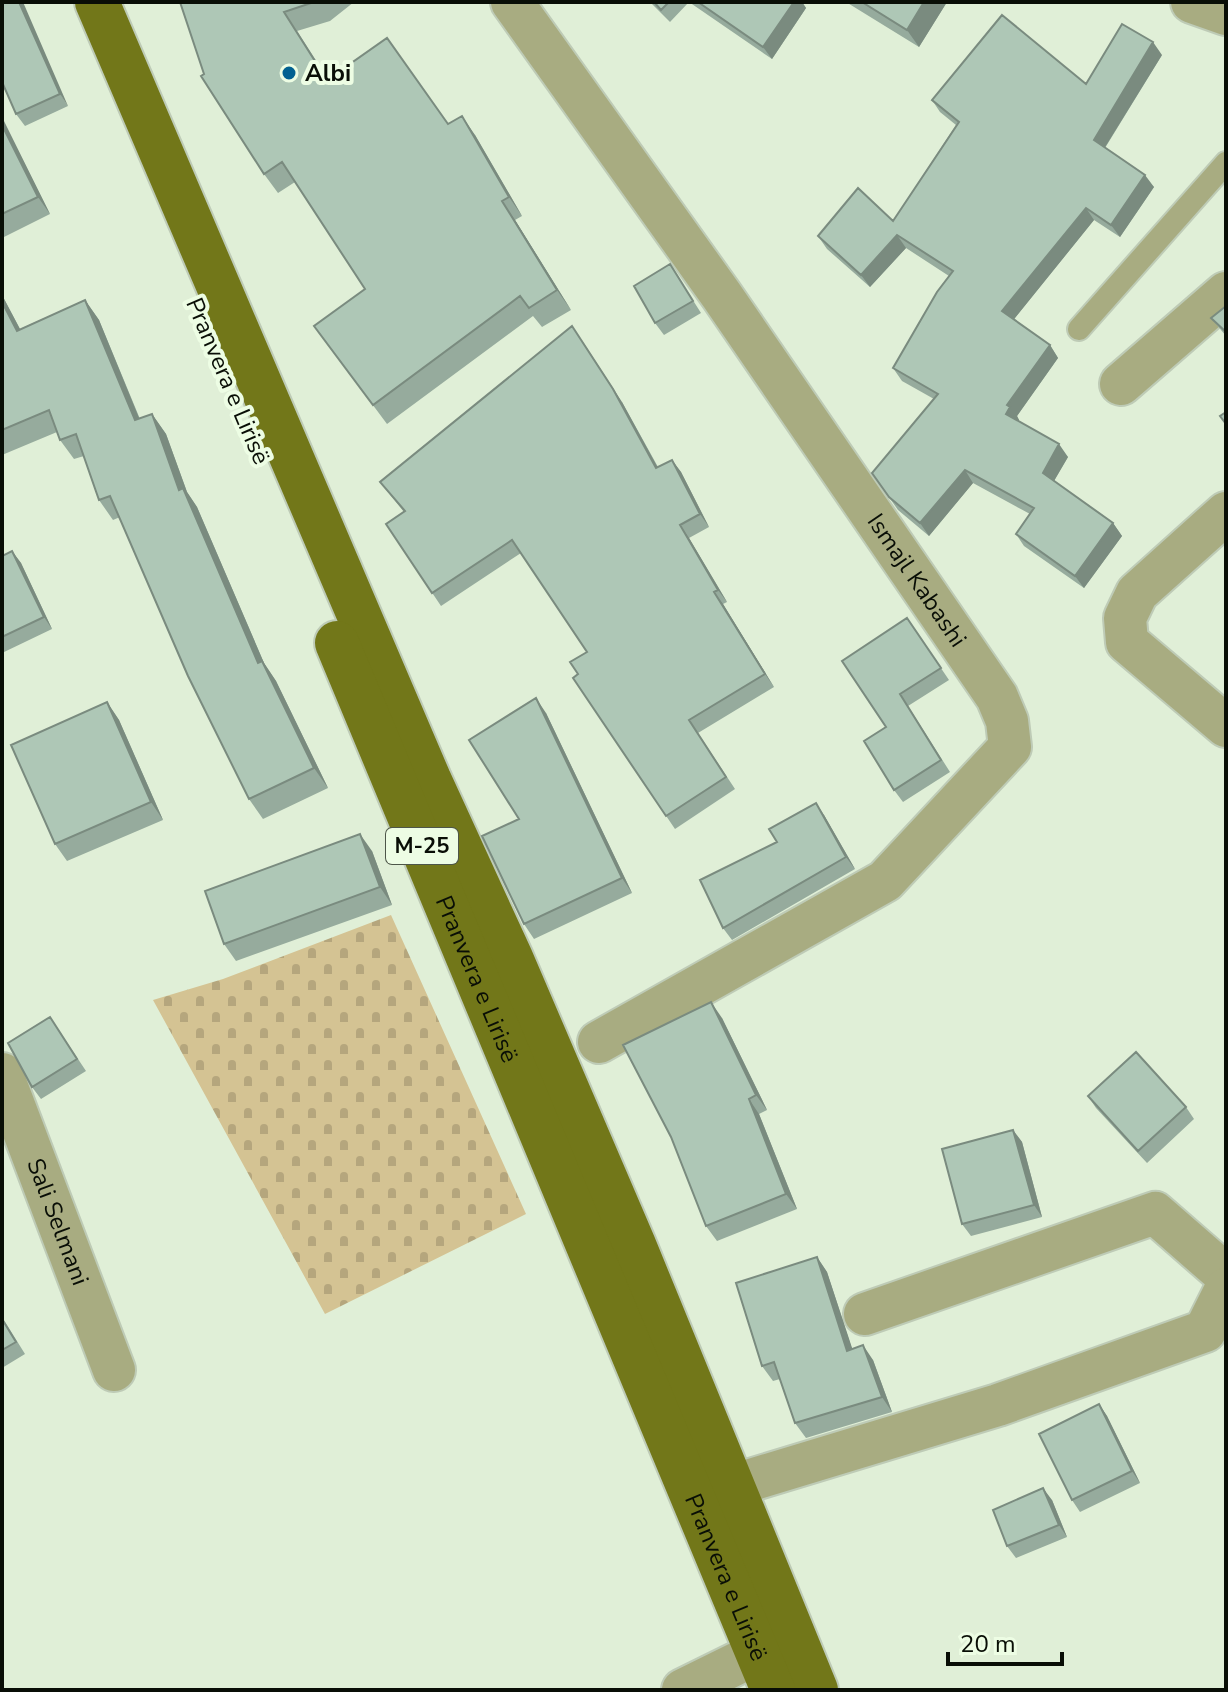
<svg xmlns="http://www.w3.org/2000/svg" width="1228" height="1692" viewBox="0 0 1228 1692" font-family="'Nunito Sans',sans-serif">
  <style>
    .cemetery { fill: url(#cemetery-stones) }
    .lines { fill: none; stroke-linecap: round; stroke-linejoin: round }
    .service-casing { stroke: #becbb6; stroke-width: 26 }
    .minor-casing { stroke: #becbb6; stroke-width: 46 }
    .primary-casing { stroke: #becbb6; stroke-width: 48 }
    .service { stroke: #a8ac81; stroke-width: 22 }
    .minor { stroke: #a8ac81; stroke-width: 42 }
    .primary { stroke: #727719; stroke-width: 44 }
    .wall { fill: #96ab9d }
    .shaded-wall { fill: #7a8b7f }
    .building { fill: #aec7b6; stroke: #7a8b7f; stroke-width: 2 }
    .poi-dot { fill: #016191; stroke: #edfde4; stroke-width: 3 }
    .labels { text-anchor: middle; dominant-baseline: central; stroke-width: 8; stroke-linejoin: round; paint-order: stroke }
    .shield { fill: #edfde4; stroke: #4d5649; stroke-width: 2 }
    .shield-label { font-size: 22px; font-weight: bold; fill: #090e06 }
    .poi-label { font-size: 24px; font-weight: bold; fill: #090e06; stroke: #edfde4; text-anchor: start }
    .street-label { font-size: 24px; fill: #090e06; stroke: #edfde4 }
  </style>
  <defs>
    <pattern id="cemetery-stones" width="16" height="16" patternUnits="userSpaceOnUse" patternTransform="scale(2)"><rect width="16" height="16" fill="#d4c393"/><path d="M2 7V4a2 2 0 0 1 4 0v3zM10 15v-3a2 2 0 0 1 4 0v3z" fill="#b5a67d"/></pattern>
  </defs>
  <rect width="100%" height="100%" fill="#e0efd7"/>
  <path class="cemetery" d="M391,915L526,1214L325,1314L153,1000L223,979Z"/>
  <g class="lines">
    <defs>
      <path id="service" d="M1079,329L1226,163"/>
      <g id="minor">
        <path id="s1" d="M512,2L722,296L997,697L1007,721L1010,747L885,881L599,1042"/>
        <path d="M1192,2L1226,14"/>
        <path d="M1121,384L1226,293"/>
        <path d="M1226,513L1137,593L1125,618L1127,642L1226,726"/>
        <path id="s2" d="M2,1074L114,1370"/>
        <path d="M865,1314L1155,1213L1226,1275"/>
        <path d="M731,1486L998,1405L1205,1331L1226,1289"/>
        <path d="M683,1690L758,1653"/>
      </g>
      <g id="primary">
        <path d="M97,2L429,779L511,958L634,1245L816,1690"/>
        <path id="s3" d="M337,643L773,1690"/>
      </g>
    </defs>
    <use href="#service" class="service-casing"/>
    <use href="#minor" class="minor-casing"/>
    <use href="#primary" class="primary-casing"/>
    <use href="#service" class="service"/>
    <use href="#minor" class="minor"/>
    <use href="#primary" class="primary"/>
  </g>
  <path class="wall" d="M2,2L68,106L25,126L16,114Z
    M180,2H354L330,21L297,31L328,79L475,135L522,216L515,220L571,310L542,327L533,316L387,424L314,326L365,289L295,182L278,193L264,174L204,74Z
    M650,2H802L806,8L772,59L689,2L670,22Z
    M846,2H947L919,47Z
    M1162,55L1105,148L1154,187L1120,237L1094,220L1014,319L1050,345L1058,358L1017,416L1019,420V421L1068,457L1054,481L1113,523L1122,536L1084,588L1024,546L1016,534L1030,514L973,483L929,536L898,510L872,473L934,399L902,381L893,368L949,276L906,248L870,287L827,249L818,236L893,221L956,125L940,112L932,100L1086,84Z
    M2,119L50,214L2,238Z
    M670,264L701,313L664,335L655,323Z
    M2,295L20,329L85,300L99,320L140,419L152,414L166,434L187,492L197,507L264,663L276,681L328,788L263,819L249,799L120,517L113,520L99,500L84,456L74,459L60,440L57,432L2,455Z
    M1226,306V336L1211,318Z
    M622,402L658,467L672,460L681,472L709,527L689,538L727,602L723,604L774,687L698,733L735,789L675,829L573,678L578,674L587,652L521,553L441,606L386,524L404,512L380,482Z
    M12,551L21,563L52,629L2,653V556Z
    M907,618L949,680L908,706L950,772L903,802L894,790L886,727Z
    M107,702L119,720L163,820L67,861L55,844Z
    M546,713L632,893L534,939L524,924L519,819Z
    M824,815L855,869L732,940L723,928L777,842Z
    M372,851L392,905L236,961L224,944Z
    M50,1017L86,1071L41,1099L32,1087Z
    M722,1018L767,1110L759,1114L797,1209L717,1241L706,1226L671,1137Z
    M1088,1096L1186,1107L1194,1119L1147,1163L1096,1108Z
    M1013,1130L1022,1142L1042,1217L971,1236L962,1224Z
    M817,1257L827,1272L852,1349L873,1360L892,1412L806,1438L795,1423L780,1379L773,1381L762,1366Z
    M2,1317L25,1354L2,1368Z
    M1099,1404L1107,1416L1140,1483L1080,1512L1072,1500Z
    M1052,1500L1067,1537L1016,1558L1007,1546Z"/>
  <path class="shaded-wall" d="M19,2H23L68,106L60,94Z
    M794,2H802L806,8L772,59L763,47Z
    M924,2H947L919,47L907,30Z
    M1153,42L1162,55L1102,152L1094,140Z
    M462,116L475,135L522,216L509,197Z
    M2,119L4,121L50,214L38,197L2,125Z
    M1145,175L1154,187L1120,237L1111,225Z
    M502,201L515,220L571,310L557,290Z
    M1086,208L1094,220L1011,323L1002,311Z
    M897,235L906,248L870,287L861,275Z
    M2,295L31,350L17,331L2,302Z
    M85,300L99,320L148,440L135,420Z
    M581,339L622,402L665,481L656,468Z
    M1050,345L1058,358L1017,416L1019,420L1015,427L1006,414L1007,405Z
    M152,414L166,434L187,492L197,507L264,663L276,681L328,788L314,768L258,663L179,490Z
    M1059,444L1068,457L1051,486L1043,473Z
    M672,460L681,472L709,527L700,514Z
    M965,470L973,483L929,536L920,523Z
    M1113,523L1122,536L1084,588L1075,576Z
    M680,525L689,538L727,602L718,590Z
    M12,551L21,563L52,629L44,617Z
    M714,592L723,604L774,687L765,674Z
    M536,698L546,713L632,893L622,878Z
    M107,702L119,720L163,820L151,802Z
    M816,803L824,815L855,869L846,857Z
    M360,834L372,851L392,905L380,887Z
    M711,1002L722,1018L767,1110L756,1095Z
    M749,1099L759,1114L797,1209L786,1194Z
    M1013,1130L1022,1142L1042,1217L1034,1205Z
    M817,1257L827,1272L858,1366L847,1351Z
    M863,1345L873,1360L892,1412L882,1397Z
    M1099,1404L1107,1416L1140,1483L1132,1471Z
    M1043,1488L1052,1500L1067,1537L1059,1525Z"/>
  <path class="building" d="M2,2H19L60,94L16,114L2,82Z
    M180,2H314L284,12L327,80L387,38L448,124L462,116L509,197L502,201L557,290L529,308L520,296L373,405L314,326L365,289L282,162L264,174L201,76L204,74Z
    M654,2H669L661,10Z
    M698,2H794L763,47Z
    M862,2H924L907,30Z
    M1002,15L1086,84L1122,24L1153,42L1094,140L1145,175L1111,225L1086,208L1002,311L1050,345L1007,405L1010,407L1006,414L1059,444L1043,473L1113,523L1075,576L1016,534L1034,508L965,470L920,523L889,497L872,473L938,394L893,368L937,292L953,271L897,235L861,275L818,236L858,188L893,221L959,122L932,100Z
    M2,125L38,197L2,214Z
    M670,264L693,301L655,323L634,286Z
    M85,300L135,420L152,414L179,490L183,488L258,663L262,661L314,768L249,799L188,676L110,496L99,500L76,434L60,440L49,410L2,430V302L17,331Z
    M1226,306V332L1211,318Z
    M572,326L613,389L656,468L672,460L700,514L680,525L718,590L714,592L765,674L689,720L726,777L666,816L573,678L578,674L570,662L587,652L512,540L432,593L386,524L405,511L380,482Z
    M1226,412V424L1220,416Z
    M12,551L44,617L2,637V556Z
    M907,618L941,668L900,694L941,760L894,790L864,741L886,727L842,661Z
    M536,698L622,878L524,924L482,836L519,819L469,740Z
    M107,702L151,802L55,844L11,745Z
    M816,803L846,857L723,928L700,880L777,842L769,829Z
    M360,834L380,887L224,944L205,891Z
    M711,1002L756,1095L749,1099L786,1194L706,1226L671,1137L623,1045Z
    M50,1017L77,1059L32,1087L8,1043Z
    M1136,1052L1186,1107L1138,1151L1088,1096Z
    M1013,1130L1034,1205L962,1224L942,1149Z
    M817,1257L847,1351L863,1345L882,1397L795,1423L774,1362L762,1366L736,1283Z
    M2,1319L16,1342L2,1350Z
    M1099,1404L1132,1471L1072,1500L1039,1434Z
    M1043,1488L1059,1525L1007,1546L993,1510Z"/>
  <circle class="poi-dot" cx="289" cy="73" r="8"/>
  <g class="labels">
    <rect class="shield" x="386" y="828" width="72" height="36" rx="6"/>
    <g class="shield-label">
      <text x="422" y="846">M-25</text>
    </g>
    <g class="poi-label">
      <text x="305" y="73">Albi</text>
    </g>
    <g class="street-label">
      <text transform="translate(228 381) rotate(67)">Pranvera e Lirisë</text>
      <text stroke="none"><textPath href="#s1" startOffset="706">Ismajl Kabashi</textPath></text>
      <text stroke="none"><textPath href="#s3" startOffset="364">Pranvera e Lirisë</textPath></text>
      <text stroke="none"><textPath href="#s2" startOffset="158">Sali Selmani</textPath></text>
      <text stroke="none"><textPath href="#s3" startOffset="1012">Pranvera e Lirisë</textPath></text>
    </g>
  </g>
  <rect width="1228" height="1692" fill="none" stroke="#090e06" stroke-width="8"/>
  <path d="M948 1652v12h114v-12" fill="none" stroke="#090e06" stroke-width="4"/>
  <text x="960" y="1652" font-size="24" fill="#090e06" stroke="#edfde4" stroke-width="6" paint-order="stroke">20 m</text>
</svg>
